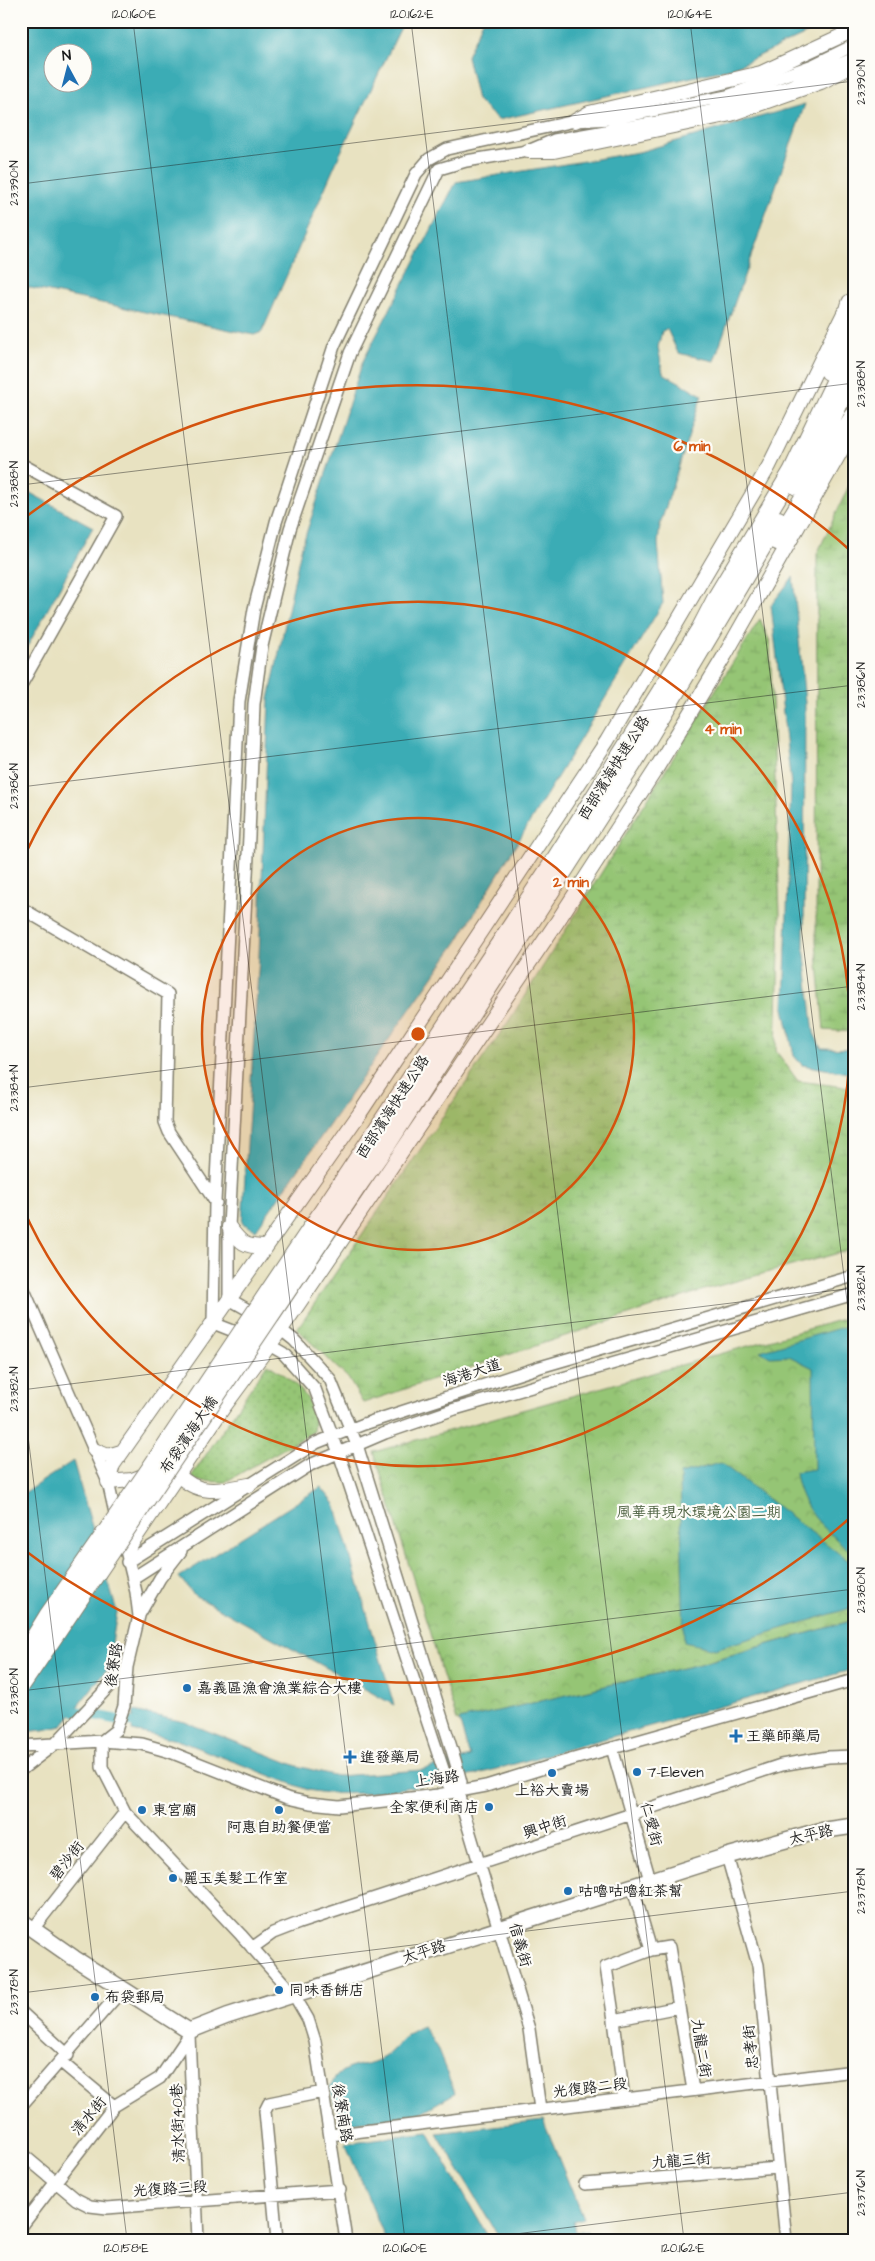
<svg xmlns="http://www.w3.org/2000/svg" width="875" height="2261" viewBox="0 0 875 2261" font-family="'Architects Daughter','LXGW WenKai TC',sans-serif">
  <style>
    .grass { fill: url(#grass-dots); stroke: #587048 }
    .wetland { fill: url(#wetland-marsh); stroke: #587048 }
    .park { fill: url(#park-crowns); stroke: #587048 }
    .water { fill: #3bacb5; stroke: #2c6468; fill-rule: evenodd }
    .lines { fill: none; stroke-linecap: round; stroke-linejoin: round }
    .canal { stroke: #3bacb5; stroke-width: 10 }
    .minor-casing { stroke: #827f6e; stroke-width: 14 }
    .tertiary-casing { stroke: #827f6e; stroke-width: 16 }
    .secondary-casing { stroke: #827f6e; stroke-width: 18 }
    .trunk-casing { stroke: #827f6e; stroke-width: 20 }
    .minor { stroke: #fff; stroke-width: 11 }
    .tertiary { stroke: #fff; stroke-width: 14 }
    .secondary { stroke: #fff; stroke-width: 15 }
    .trunk { stroke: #fff; stroke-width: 18 }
    .trunk-bridge-casing { stroke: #827f6e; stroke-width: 20; stroke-linecap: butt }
    .trunk-bridge { stroke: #fff; stroke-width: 18 }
    .ticks { fill: none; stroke: #1c1c1c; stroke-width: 1; stroke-opacity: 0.45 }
    .ring { fill: none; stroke: #d4530e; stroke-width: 2.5 }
    .poi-dot { fill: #1f6fb2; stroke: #fdfcf7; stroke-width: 2 }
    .labels { text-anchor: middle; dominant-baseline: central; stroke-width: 4.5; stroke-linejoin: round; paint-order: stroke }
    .street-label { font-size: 15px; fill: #1c1c1c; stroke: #fdfcf7 }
    .park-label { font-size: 15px; fill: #4c6040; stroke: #fdfcf7 }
    .poi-label { font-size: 15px; fill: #1c1c1c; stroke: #fdfcf7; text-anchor: start }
    .centre { fill: #d4530e; stroke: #fdfcf7; stroke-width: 2.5 }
    .ring-label { font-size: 15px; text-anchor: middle; font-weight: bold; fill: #d4530e; stroke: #fdfcf7; stroke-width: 4.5; stroke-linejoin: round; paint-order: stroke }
    .neatline { fill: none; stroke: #1c1c1c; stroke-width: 2 }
    .ticks-label { font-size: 12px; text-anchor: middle; fill: #1c1c1c }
  </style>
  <defs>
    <pattern id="grass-dots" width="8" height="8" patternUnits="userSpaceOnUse" patternTransform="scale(1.25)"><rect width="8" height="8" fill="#95c575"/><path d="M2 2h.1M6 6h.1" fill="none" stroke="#80a965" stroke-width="1.8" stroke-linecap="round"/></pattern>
    <pattern id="wetland-marsh" width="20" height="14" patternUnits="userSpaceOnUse" patternTransform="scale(1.25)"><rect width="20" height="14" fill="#95c575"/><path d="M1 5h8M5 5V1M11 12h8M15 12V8" fill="none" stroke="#80a965"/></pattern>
    <pattern id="park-crowns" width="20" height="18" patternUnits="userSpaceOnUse" patternTransform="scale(1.25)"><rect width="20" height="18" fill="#95c575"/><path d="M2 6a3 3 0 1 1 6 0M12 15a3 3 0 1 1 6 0" fill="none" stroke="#80a965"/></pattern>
  </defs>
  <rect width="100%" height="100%" fill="#fdfcf7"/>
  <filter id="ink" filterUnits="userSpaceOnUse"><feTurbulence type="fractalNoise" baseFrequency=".02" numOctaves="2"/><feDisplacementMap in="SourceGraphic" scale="10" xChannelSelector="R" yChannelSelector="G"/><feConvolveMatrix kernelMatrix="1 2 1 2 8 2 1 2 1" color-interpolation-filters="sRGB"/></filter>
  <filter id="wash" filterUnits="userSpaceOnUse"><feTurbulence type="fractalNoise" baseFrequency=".0096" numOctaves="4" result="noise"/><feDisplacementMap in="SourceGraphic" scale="20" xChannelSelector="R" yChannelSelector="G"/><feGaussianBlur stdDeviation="1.12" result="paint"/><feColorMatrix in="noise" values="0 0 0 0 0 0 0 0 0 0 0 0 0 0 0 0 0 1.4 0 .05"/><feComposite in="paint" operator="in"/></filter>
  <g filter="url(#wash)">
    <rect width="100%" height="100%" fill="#e8e2c1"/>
    <path class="grass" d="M267,1364C286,1375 307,1391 314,1412C316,1418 313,1426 313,1432L225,1482L197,1481L191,1477Z"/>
    <path class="wetland" d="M854,475V1032L824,1030L816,941L817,554Z
      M760,619L770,642L780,915L776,1051L798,1081L854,1088V1249L707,1289L363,1403L348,1378L297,1329L510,1019Z"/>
    <path class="park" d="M854,1316V1620L696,1665L457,1721L374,1452Z"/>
    <path class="water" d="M21,21H404L339,156L262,332L254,335L21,286ZM82,52V82H52V52Z
      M483,21H834L733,68L498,120L477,100L467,56Z
      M805,104L714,361L678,353L667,329L662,331L658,347L663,373L702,395L660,525L658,543L663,603L457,942L256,1230L242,1223L259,956L269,699L301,549L363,361L456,182L639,152Z
      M21,488L93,527L21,658Z
      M793,577L805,703L804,947L814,1033L821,1048L854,1049V1074L802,1065L794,1056L784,1008L791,785L771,605Z
      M854,1324V1554C826,1531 800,1510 795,1472L814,1469L813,1368L789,1356L770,1357L760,1351Z
      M73,1461L117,1612L108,1668L62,1726L44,1730L21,1732V1495Z
      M721,1463L854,1565V1607L715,1649L684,1642L680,1474Z
      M321,1487L335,1504L394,1705L194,1595L179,1577Z
      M854,1620V1669L475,1775C422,1784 361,1801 308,1790L177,1740L132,1731L134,1711L185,1722L297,1766L337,1776L422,1770L470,1757L459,1720L696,1665Z
      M423,2026L437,2048L455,2093L415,2116L341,2124L330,2088C340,2060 364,2070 384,2057C400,2046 401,2035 423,2026Z
      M543,2120L583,2218L573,2221L576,2232L588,2230L590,2240H501L437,2133Z
      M428,2132L490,2240H386L345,2143Z"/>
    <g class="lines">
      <path class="canal" d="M75,1711L144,1725"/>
    </g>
  </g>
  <g filter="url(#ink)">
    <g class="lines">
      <defs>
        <path id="minor" d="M21,464L116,516L21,685
          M21,908L168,994L165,1122L169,1132L216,1203
          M21,1283L108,1482L117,1522
          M259,1316L229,1299V1227L249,836L254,704L262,646L290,529L350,353L439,169L466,161L528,151L554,140L680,118L717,109L789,86L854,58
          M275,1325L294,1340L330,1379L357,1445L455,1760L461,1782L458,1793
          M124,1542L136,1592L139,1616L127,1667L124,1706L116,1730L102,1741V1767L125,1812L241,1935L294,1995L308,2019L315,2041L346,2240
          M127,1562L316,1443L364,1424L540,1367L854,1276
          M133,1578L310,1465L385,1433L455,1409L854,1294
          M139,1615L160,1578L181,1551
          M21,1746L102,1741L142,1744L170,1752L287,1798L310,1803L339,1806L438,1795L486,1786L563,1762L854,1680
          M612,1748L650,1880
          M21,1770L55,1744L127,1667
          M458,1793L448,1784L339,1453L315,1389L283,1353L269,1345L213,1323L215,1202L239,701L254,609L276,522L334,346L416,174L429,159L447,149L575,121L611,119L727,96L813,65L854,45
          M458,1793L529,2029L540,2109
          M727,1856L758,1965L786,2240
          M632,1885L651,1950
          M33,1929L125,1812
          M252,1948L273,1933L299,1923L781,1765L828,1757L854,1756
          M21,2012L68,2055
          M614,2020L606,1967L651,1950L669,1947L693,2090
          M189,2035L198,2240
          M61,2062L114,2106
          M624,2099L614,2020L679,2007
          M21,2106L123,1989
          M330,2135L854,2071
          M21,2153L76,2199L90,2206L107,2208L340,2190
          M585,2184L778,2168
          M21,2227L114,2106L160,2078L189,2035
          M277,2240L265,2111L269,2103L323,2092"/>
        <path id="tertiary" d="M575,121L589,113L761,73L854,30
          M528,151H554L731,114L821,82L854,65
          M229,1227C241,1243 244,1247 266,1247
          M94,1450L108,1456L121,1452
          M169,1467L193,1453
          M148,1474L132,1480L108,1482L113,1465L360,1113L607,741L769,466L844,313
          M178,1474C198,1497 222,1490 249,1485
          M127,1550L223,1408L282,1328L557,922L656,769L725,655L846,442"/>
        <path id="secondary" d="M21,1921L74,1958L189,2031L227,2016L727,1856L819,1831L854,1826"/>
        <path id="trunk" d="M829,371L839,344L851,303
          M797,486L815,453L850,380
          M777,541L854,416
          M346,1177L550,868L701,628L717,597L792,472L854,342
          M358,1185L387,1144L633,763L778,520"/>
      </defs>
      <use href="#minor" class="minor-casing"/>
      <use href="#tertiary" class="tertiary-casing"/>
      <use href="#secondary" class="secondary-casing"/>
      <use href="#trunk" class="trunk-casing"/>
      <use href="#minor" class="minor"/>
      <use href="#tertiary" class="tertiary"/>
      <use href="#secondary" class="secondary"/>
      <use href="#trunk" class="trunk"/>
      <defs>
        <path id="trunk-bridge" d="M21,1660L48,1616L149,1471L346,1177
          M21,1685L358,1185"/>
      </defs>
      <use href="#trunk-bridge" class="trunk-bridge-casing"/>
      <use href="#trunk-bridge" class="trunk-bridge"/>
    </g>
  </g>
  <path class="ticks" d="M133,21L405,2240M411,21L684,2240M690,21L854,1358M21,184L854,81M21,485L854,383M21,787L854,685M21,1088L854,986M21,1379L127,2240M21,1390L854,1288M21,1691L854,1589M21,1993L854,1891M467,2240L854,2192"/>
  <circle cx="418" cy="1034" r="216" fill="#d4530e" fill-opacity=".12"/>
  <g class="ring">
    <circle cx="418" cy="1034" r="216"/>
    <path d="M22 862A432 432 0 1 1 22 1206"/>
    <path d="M852 1516A649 649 0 0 1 23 1549M23 519A649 649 0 0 1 852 552"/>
  </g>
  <g class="poi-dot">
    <circle cx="187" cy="1688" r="5"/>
    <path d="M733.5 1728.5h5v5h5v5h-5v5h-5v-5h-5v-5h5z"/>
    <path d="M347.5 1749.5h5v5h5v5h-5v5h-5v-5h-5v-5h5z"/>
    <circle cx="637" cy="1772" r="5"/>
    <circle cx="552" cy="1773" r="5"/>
    <circle cx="489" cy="1807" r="5"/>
    <circle cx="142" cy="1810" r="5"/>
    <circle cx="279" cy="1810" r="5"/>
    <circle cx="173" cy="1878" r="5"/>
    <circle cx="568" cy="1891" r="5"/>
    <circle cx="279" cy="1990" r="5"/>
    <circle cx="95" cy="1997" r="5"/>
  </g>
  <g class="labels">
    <g class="street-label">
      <text transform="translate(614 768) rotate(-58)">西部濱海快速公路</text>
      <text transform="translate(393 1107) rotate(-57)">西部濱海快速公路</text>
      <text transform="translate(472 1373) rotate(-18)">海港大道</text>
      <text transform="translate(189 1435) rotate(-56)">布袋濱海大橋</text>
      <text transform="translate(114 1665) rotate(-81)">後寮路</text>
      <text transform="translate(437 1779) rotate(-8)">上海路</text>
      <text transform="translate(651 1824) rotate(75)">仁愛街</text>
      <text transform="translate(545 1827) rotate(-18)">興中街</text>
      <text transform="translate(811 1835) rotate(-13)">太平路</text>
      <text transform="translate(67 1861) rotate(-52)">碧沙街</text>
      <text transform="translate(520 1945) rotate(74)">信義街</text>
      <text transform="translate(424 1952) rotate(-18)">太平路</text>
      <text transform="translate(751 2047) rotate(-96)">忠孝街</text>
      <text transform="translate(701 2048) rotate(81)">九龍二街</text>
      <text transform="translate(590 2088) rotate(-7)">光復路二段</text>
      <text transform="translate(342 2113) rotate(81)">後寮南路</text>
      <text transform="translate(89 2116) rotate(-50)">清水街</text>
      <text transform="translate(178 2123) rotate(-92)">清水街40巷</text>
      <text transform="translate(681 2161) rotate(-5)">九龍三街</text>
      <text transform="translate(170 2189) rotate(-4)">光復路三段</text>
    </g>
    <g class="park-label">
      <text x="699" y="1512">風華再現水環境公園二期</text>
    </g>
    <g class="poi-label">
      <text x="197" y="1688">嘉義區漁會漁業綜合大樓</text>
      <text x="746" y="1736">王藥師藥局</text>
      <text x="360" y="1757">進發藥局</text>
      <text x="647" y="1772">7-Eleven</text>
      <text x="552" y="1790" text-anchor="middle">上裕大賣場</text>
      <text x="479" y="1807" text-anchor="end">全家便利商店</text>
      <text x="152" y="1810">東宮廟</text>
      <text x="279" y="1827" text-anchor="middle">阿惠自助餐便當</text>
      <text x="183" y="1878">麗玉美髮工作室</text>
      <text x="578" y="1891">咕嚕咕嚕紅茶幫</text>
      <text x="289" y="1990">同味香餅店</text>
      <text x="105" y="1997">布袋郵局</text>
    </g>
  </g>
  <circle cx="418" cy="1034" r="8" class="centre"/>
  <g class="ring-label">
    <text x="692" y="451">6 min</text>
    <text x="723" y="734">4 min</text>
    <text x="571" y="887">2 min</text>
  </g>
  <rect width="875" height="2261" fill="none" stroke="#fdfcf7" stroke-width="55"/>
  <g transform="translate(68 68) rotate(353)"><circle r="24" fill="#fdfcf7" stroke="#a3a29f"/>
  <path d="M0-4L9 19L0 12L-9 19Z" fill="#1f6fb2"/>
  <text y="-8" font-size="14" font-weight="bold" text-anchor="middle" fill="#1c1c1c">N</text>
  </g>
  <rect x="28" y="28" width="820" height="2206" class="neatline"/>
  <g class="ticks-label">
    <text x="134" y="18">120.160°E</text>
    <text x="412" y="18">120.162°E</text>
    <text x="690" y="18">120.164°E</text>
    <text transform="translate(861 82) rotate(-90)" y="4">23.390°N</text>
    <text transform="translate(14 183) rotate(-90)" y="4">23.390°N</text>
    <text transform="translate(861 384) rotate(-90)" y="4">23.388°N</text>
    <text transform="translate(14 484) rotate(-90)" y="4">23.388°N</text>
    <text transform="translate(861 685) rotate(-90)" y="4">23.386°N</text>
    <text transform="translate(14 786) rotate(-90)" y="4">23.386°N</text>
    <text transform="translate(861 987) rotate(-90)" y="4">23.384°N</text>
    <text transform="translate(14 1088) rotate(-90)" y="4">23.384°N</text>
    <text transform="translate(861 1288) rotate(-90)" y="4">23.382°N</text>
    <text transform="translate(14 1389) rotate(-90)" y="4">23.382°N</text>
    <text transform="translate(861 1590) rotate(-90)" y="4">23.380°N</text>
    <text transform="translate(14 1691) rotate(-90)" y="4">23.380°N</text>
    <text transform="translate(861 1891) rotate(-90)" y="4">23.378°N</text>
    <text transform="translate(14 1992) rotate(-90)" y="4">23.378°N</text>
    <text transform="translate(861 2193) rotate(-90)" y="4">23.376°N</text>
    <text x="126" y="2252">120.158°E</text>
    <text x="405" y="2252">120.160°E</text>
    <text x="683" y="2252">120.162°E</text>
  </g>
</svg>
